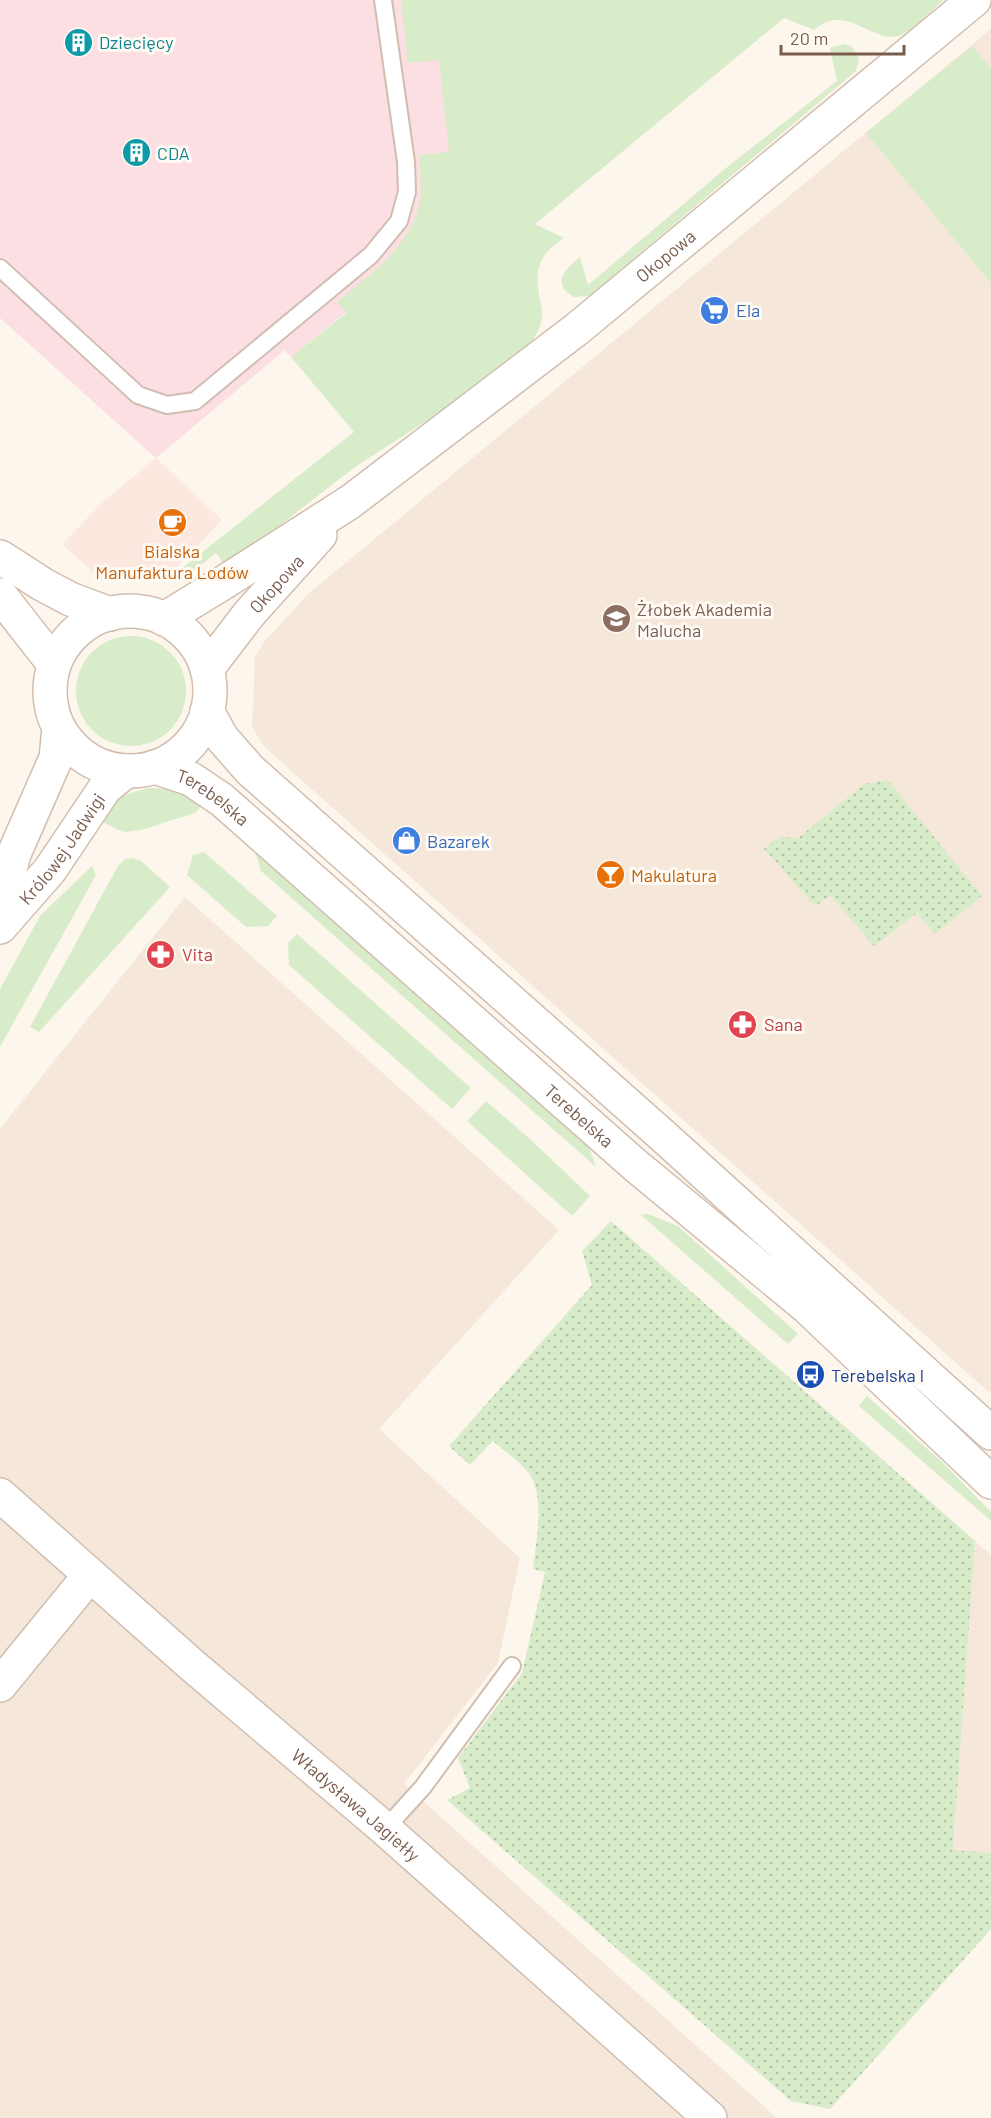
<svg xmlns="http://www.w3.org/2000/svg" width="991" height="2118" viewBox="0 0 991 2118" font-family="Barlow,sans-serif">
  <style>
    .residential { fill: #f5e8da }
    .commercial { fill: #fde8e0 }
    .medical { fill: #fbdfe3 }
    .grass { fill: #d8ecc9 }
    .park { fill: url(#park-dots) }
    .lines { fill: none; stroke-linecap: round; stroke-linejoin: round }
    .service-casing { stroke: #d1beb0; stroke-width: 20 }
    .minor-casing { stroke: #d1beb0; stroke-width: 36 }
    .tertiary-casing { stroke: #d1beb0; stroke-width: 36 }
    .service { stroke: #fff; stroke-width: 16 }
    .minor { stroke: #fff; stroke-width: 33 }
    .tertiary { stroke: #fff; stroke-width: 33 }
    .labels { text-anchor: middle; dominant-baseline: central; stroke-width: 6; stroke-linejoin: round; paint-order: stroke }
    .culture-label { font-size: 18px; fill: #0d838f; stroke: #fffaf3; text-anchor: start }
    .street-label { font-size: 18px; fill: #7a5c4d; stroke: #fffaf3 }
    .shop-label { font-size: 18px; fill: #366cbe; stroke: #fffaf3; text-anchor: start }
    .food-label { font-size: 18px; fill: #c56008; stroke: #fffaf3 }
    .education-label { font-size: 18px; fill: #785e54; stroke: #fffaf3; text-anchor: start }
    .health-label { font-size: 18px; fill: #be3a42; stroke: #fffaf3; text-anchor: start }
    .transit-label { font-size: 18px; fill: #164399; stroke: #fffaf3; text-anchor: start }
  </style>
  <defs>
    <pattern id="park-dots" width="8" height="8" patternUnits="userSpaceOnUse" patternTransform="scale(1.5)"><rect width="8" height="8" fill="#d8ecc9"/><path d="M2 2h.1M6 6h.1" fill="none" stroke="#b4c2a5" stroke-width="1.8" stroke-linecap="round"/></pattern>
  </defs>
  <rect width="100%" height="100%" fill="#fdf6ec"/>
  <path class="residential" d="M991,29V1394L279,760L264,746L252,727L255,657L265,641L308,594Z
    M185,897L559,1230L379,1429L520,1558L498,1663L404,1784L777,2118H0V1129Z
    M975,1541L991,1555V1853L953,1851Z"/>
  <path class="commercial" d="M156,458L222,520L175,569L97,576L62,544L103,502Z"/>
  <path class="medical" d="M0,0H727L291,357L285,350L156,458L0,318Z"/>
  <path class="grass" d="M401,0H943C932,10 916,27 903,34C874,48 847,0 814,30L784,18L535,224L564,238C542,253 534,265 539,294C540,301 543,310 542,317C541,327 536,335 531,343L465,396L355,467L226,567L216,553L188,575L183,576L175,569H181L354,432L291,357L346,313L337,302C370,274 411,247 420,201C422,187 420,170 419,155L449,152L439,60L408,63Z
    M844,44L851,46L859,58L856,71L589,296L574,297C550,283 566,269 580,257L588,285L726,168L837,81L830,48Z
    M972,46L991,68V283L866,133Z
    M169,571L172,577L99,581L102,575Z
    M76 691a55 55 0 1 1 110 0a55 55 0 1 1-110 0Z
    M147,788C171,787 182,792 203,804L195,813L141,830L125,832L119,830L97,819L119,797Z
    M254,848L573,1128L590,1150L596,1167L261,871Z
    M204,852L277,916L268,926L246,927L187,875L193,855Z
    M132,858L141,861L170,887L39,1032L30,1027L118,866L125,859Z
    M92,866L96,875L0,1047V989L40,916Z
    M297,934L471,1088L452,1109L289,965L288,943Z
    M486,1101L531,1140L590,1196L572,1216L467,1121Z
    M648,1214L678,1226L798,1334L788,1344L641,1215Z
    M867,1396L941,1461L991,1512V1521L859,1406Z"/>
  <path class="park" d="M888,780L982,896L935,934L917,913L874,946L831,896L815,906L764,849L781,836L797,839L864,784Z
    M611,1221L975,1541L953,1850L991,1853V1929L830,2109L791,2101L447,1800L470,1788L458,1758L522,1673L545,1572L533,1569C536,1542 546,1494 528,1472C518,1460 504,1451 493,1441L470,1465L449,1446L592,1285L582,1251Z"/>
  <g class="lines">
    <defs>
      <path id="service" d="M0,268L138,395L167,405L195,401L371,255L399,221L407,192L406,162L383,0
        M385,1829L423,1787L512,1666"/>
      <g id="minor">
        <path id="s1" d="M0,1495L193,1666L385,1829L710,2118"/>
        <path d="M0,1685L90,1575"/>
      </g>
      <g id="tertiary">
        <path d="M0,557L42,584L70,599L110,614"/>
        <path d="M0,595L54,664"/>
        <circle cx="130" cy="691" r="80"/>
        <path id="s2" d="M164,619L223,583L350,502L577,329L974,0"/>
        <path id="s3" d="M207,669L249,614L320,535"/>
        <path d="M207,711L222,738L250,770L662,1135L991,1433"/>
        <path id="s4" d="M155,767L191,779L222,800L635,1165L807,1307L991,1482"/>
        <path d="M0,908L14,854L56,758L59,729"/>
        <path id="s5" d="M0,927L50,870L105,788L126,771"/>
      </g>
    </defs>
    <use href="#service" class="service-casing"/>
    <use href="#minor" class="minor-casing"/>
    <use href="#tertiary" class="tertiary-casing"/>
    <use href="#service" class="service"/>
    <use href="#minor" class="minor"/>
    <use href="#tertiary" class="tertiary"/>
  </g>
  <defs>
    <symbol id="building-disc" viewBox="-11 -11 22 22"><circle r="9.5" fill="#0f9aa8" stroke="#fffaf3"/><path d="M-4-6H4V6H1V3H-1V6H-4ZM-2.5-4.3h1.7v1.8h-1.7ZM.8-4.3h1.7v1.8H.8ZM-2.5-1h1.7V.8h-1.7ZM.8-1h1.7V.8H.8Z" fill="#fff"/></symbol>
    <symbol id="supermarket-disc" viewBox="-11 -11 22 22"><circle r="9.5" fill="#3f7fe0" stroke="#fffaf3"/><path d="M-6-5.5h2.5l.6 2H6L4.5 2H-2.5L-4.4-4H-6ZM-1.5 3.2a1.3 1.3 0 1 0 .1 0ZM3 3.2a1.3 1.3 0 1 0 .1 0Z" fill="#fff"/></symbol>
    <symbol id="cafe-disc" viewBox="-11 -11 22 22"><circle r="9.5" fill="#e8710a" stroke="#fffaf3"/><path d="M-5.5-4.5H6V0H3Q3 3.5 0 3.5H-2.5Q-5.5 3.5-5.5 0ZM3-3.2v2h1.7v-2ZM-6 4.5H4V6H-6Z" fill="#fff"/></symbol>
    <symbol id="school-disc" viewBox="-11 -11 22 22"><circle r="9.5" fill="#8d6e63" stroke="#fffaf3"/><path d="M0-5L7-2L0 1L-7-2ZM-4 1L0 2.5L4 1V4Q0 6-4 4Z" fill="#fff"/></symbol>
    <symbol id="shop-disc" viewBox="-11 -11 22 22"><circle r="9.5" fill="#3f7fe0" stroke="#fffaf3"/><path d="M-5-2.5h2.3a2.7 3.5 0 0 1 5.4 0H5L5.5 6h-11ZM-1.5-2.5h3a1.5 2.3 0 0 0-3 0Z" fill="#fff"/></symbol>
    <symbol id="bar-disc" viewBox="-11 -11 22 22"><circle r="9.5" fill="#e8710a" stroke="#fffaf3"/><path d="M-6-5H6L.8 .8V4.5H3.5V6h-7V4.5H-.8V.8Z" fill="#fff"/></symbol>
    <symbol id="pharmacy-disc" viewBox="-11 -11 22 22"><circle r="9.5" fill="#e0444e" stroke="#fffaf3"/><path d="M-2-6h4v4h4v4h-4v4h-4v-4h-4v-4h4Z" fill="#fff"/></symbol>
    <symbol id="bus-disc" viewBox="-11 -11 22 22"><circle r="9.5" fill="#1a4fb4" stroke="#fffaf3"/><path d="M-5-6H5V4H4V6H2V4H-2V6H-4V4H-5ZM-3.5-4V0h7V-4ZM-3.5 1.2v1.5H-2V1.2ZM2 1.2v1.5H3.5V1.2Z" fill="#fff"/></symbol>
  </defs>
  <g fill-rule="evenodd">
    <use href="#building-disc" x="62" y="26" width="33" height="33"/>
    <use href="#building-disc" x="120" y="136" width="33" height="33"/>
    <use href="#supermarket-disc" x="698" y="294" width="33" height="33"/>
    <use href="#cafe-disc" x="156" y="506" width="33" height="33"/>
    <use href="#school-disc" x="600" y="602" width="33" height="33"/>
    <use href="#shop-disc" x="390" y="824" width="33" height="33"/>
    <use href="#bar-disc" x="594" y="858" width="33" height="33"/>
    <use href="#pharmacy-disc" x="144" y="938" width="33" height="33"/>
    <use href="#pharmacy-disc" x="726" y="1008" width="33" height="33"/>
    <use href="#bus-disc" x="794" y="1358" width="33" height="33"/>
  </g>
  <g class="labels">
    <g class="culture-label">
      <text x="99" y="42">Dziecięcy</text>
      <text x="157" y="153">CDA</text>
    </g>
    <g class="street-label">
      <text stroke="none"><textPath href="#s2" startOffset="620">Okopowa</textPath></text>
      <text stroke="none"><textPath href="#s3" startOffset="110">Okopowa</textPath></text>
      <text stroke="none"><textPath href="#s4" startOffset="66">Terebelska</textPath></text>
      <text stroke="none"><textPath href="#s5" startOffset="100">Królowej Jadwigi</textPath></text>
      <text stroke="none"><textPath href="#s4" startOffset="552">Terebelska</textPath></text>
      <text stroke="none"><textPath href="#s1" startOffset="472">Władysława Jagiełły</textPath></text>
    </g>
    <g class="shop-label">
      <text x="736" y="310">Ela</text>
      <text x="427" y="841">Bazarek</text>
    </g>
    <g class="food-label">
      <text x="172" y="551">Bialska<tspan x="172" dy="21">Manufaktura Lodów</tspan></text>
      <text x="631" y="875" text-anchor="start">Makulatura</text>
    </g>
    <g class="education-label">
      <text x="637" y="609">Żłobek Akademia<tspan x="637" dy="21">Malucha</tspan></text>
    </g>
    <g class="health-label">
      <text x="182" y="954">Vita</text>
      <text x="764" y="1024">Sana</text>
    </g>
    <g class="transit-label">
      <text x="831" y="1375">Terebelska I</text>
    </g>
  </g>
  <path d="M781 45v9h123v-9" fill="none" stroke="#7a5c4d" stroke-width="3"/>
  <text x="790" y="45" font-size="18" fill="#7a5c4d" stroke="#fffaf3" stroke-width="4.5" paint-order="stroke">20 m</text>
</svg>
